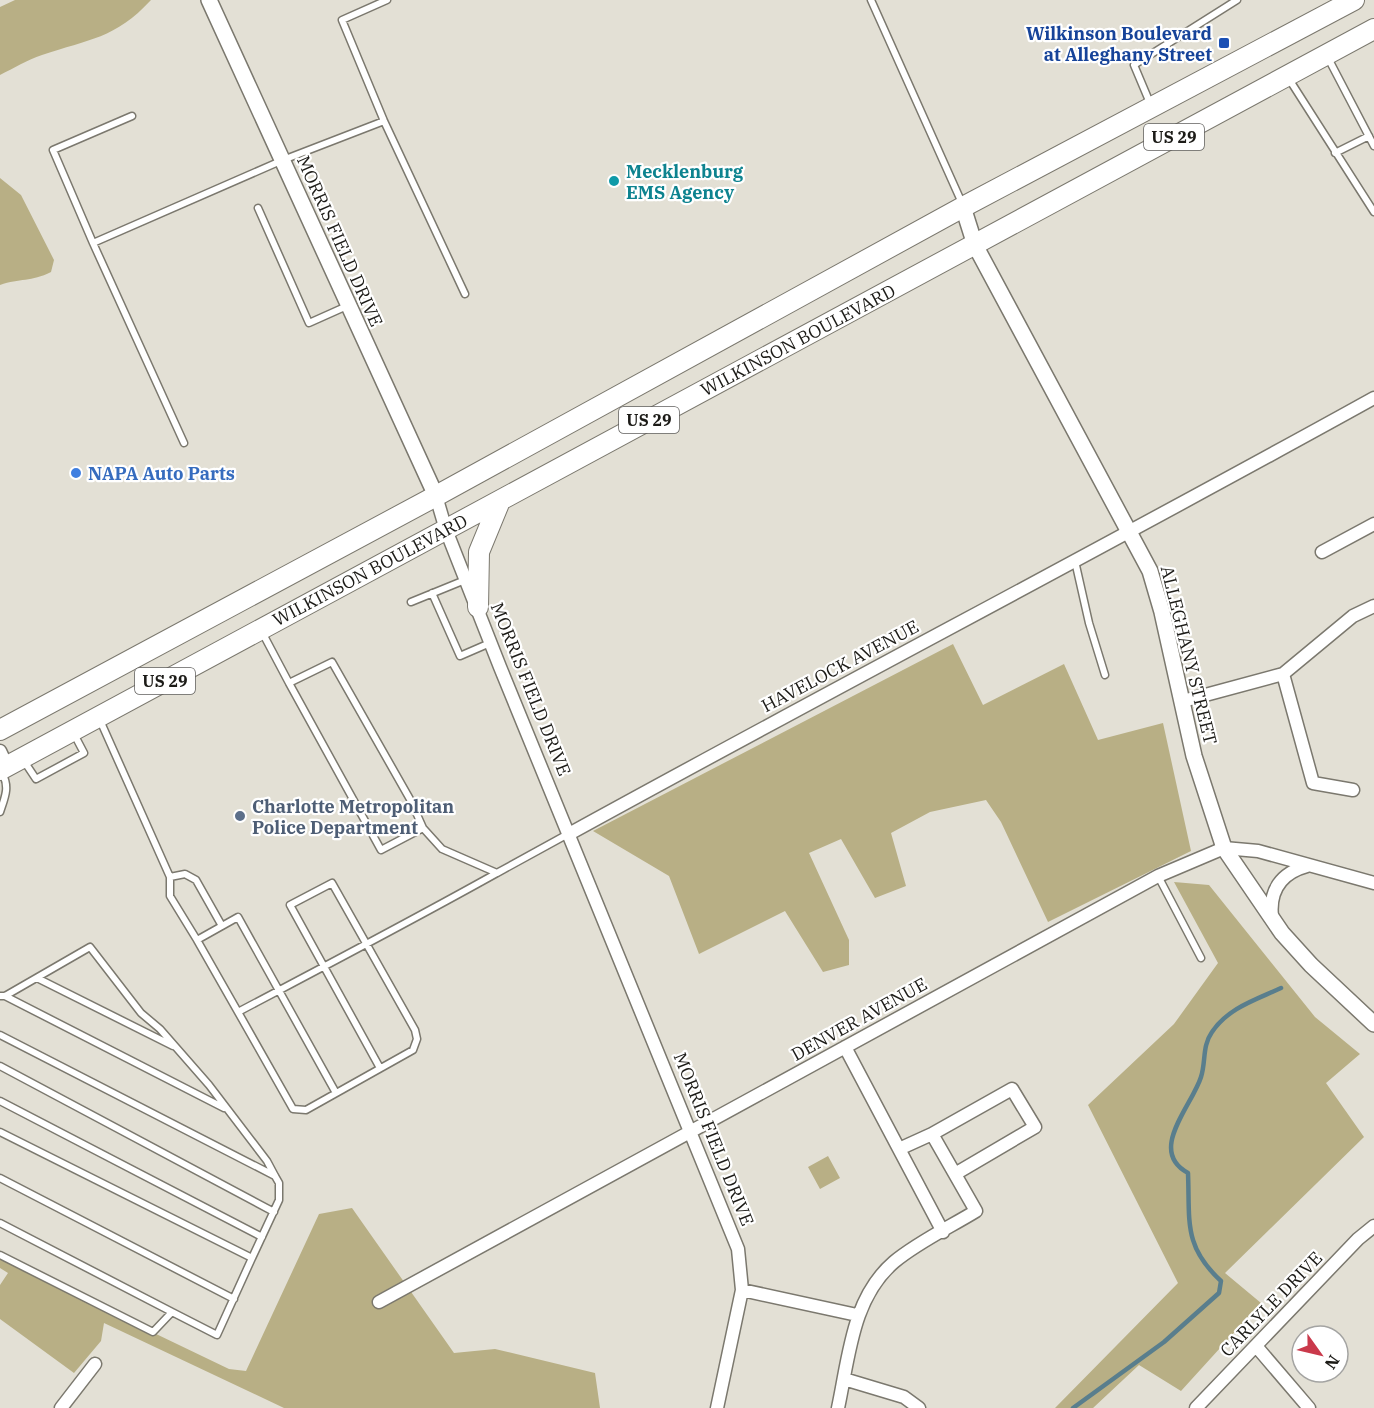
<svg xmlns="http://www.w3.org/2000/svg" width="1374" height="1408" viewBox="0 0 1374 1408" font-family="'IBM Plex Serif',serif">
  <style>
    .green { fill: #b8af85 }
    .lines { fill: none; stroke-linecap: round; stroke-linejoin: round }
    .stream { stroke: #597e8d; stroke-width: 4.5 }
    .service-casing { stroke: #7b786e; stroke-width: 9 }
    .minor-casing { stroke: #7b786e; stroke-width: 15 }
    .tertiary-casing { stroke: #7b786e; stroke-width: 18 }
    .primary-casing { stroke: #7b786e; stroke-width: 22 }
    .service { stroke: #fff; stroke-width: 6 }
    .minor { stroke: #fff; stroke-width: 12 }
    .tertiary { stroke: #fff; stroke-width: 15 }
    .primary { stroke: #fff; stroke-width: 20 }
    .transit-dot { fill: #1a4fb4; stroke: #fff; stroke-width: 2 }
    .culture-dot { fill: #0f9aa8; stroke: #fff; stroke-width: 2 }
    .shop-dot { fill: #3f7fe0; stroke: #fff; stroke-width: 2 }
    .service-dot { fill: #5c6f8a; stroke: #fff; stroke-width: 2 }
    .labels { text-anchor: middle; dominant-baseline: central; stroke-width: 4.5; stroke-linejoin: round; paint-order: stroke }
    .shield { fill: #fff; stroke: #605f5d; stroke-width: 1.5 }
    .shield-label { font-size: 16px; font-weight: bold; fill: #1c1b17 }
    .transit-label { font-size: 18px; font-weight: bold; fill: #164399; stroke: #fff; text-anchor: end }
    .culture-label { font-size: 18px; font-weight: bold; fill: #0d838f; stroke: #fff; text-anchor: start }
    .street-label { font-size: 18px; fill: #1c1b17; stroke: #fff }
    .shop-label { font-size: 18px; font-weight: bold; fill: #366cbe; stroke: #fff; text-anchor: start }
    .service-label { font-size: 18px; font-weight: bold; fill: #4e5e75; stroke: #fff; text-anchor: start }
  </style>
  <rect width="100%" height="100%" fill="#e3e0d5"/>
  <path class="green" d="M15,0H151C115,39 89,39 42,55C27,60 14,68 0,75V7Z
    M0,178L21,195L54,260L51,272C31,282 20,278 0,285Z
    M953,644L983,705L1064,664L1098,740L1163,723L1191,851L1048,922L1001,822L986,800L930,812L891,833L906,886L875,898L841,839L809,853L849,940V965L823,972L785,911L699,954L669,876L593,831Z
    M1174,882L1209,885L1315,1017L1360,1054L1326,1083L1364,1137L1225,1273L1261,1303L1181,1391L1139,1365L1093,1408H1055L1178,1283L1088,1105L1174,1024L1218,963Z
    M828,1156L840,1178L820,1189L808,1167Z
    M352,1208L454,1353L495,1349L595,1373L600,1408H284L104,1323L101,1341L74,1373L0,1319V1285L8,1273L0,1268V1259L229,1369L246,1371L319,1214Z"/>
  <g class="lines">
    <path class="stream" d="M1073,1408L1164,1342L1219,1293L1221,1281C1183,1246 1190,1221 1188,1173C1147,1151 1192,1106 1201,1077C1206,1062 1202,1046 1212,1032C1228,1008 1255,1000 1281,988"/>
    <defs>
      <path id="service" d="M387,0L342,20L384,121L465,294
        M871,0L962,203
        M1327,56L1374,146
        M1289,79L1374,212
        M1150,103L1134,65L1237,0
        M1335,153L1369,136
        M258,208L309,323L347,306
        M93,243L53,150L132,116
        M184,443L93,243L283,160L384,121
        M1075,561L1089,623L1105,675
        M432,593L460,656L490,643
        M411,602L465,580
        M262,632L289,683
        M99,718L170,877
        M24,761L36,779L84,753L74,734
        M0,812C5,797 10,787 2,773
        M423,828L411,801L332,662L289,683L381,850L423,828L442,849L497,873L568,834
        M1158,876L1201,958
        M197,940L170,896V877L185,874L196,880L222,926
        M37,978L173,1046
        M0,996H5L90,947L141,1013L160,1029L209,1085L267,1161L275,1176L279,1183V1200L252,1258
        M5,996L224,1108
        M238,1012L197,940L238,917L336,1093
        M0,1035L275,1176
        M0,1066L274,1212
        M380,1068L290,905L332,883L415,1030L417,1039L413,1050L306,1110L293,1109L238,1012C325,966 411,921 497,873
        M0,1101L262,1237
        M0,1132L252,1258L217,1335L172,1312L153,1332L0,1255
        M0,1178L234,1299
        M0,1223L172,1312"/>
      <path id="minor" d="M436,496L446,530L500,667L738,1249L742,1290L717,1408
        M1322,552L1374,524
        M1283,674L1313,783L1353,790
        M1183,701L1283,674L1353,616L1374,606
        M0,751L7,766
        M569,834C836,687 1107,546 1374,398
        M1272,917C1269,890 1281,873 1307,866
        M845,1047L899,1149L932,1134
        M899,1149L943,1232
        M742,1290L857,1315
        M379,1302L1158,876L1224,848L1258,851L1374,883
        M1256,1346L1309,1408
        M844,1379L904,1397L919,1408
        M61,1408L95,1364
        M838,1408C849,1357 852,1298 894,1262C918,1242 950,1227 976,1211L932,1134L1012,1089L1035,1127L955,1174
        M1196,1408L1358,1239L1374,1226"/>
      <path id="tertiary" d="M209,0L436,496
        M963,207L975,245L1150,571L1162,612L1194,756L1224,848L1282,933L1311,965L1374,1024"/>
      <path id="primary" d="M478,607L479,552L500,501
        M0,730L436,496L963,207L1354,0
        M0,770L1374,29"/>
    </defs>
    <use href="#service" class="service-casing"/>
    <use href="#minor" class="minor-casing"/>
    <use href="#tertiary" class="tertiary-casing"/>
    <use href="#primary" class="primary-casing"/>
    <use href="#service" class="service"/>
    <use href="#minor" class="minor"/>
    <use href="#tertiary" class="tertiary"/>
    <use href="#primary" class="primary"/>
  </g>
  <rect class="transit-dot" x="1218" y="37" width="12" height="12" rx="3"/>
  <circle class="culture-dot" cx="614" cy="181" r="6"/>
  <circle class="shop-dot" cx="76" cy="473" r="6"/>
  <circle class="service-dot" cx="240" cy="816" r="6"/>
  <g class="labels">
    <g class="shield">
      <rect x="1144" y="124" width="60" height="26" rx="4.5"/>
      <rect x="619" y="407" width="60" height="26" rx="4.5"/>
      <rect x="135" y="668" width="60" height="26" rx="4.5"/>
    </g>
    <g class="shield-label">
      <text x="1174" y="137">US 29</text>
      <text x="649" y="420">US 29</text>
      <text x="165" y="681">US 29</text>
    </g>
    <g class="transit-label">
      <text x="1212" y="33">Wilkinson Boulevard<tspan x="1212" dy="21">at Alleghany Street</tspan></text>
    </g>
    <g class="culture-label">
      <text x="626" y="171">Mecklenburg<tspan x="626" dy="21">EMS Agency</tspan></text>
    </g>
    <g class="street-label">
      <text transform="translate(340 241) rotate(66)">MORRIS FIELD DRIVE</text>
      <text transform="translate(798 340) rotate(-28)">WILKINSON BOULEVARD</text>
      <text transform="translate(370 570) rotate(-28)">WILKINSON BOULEVARD</text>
      <text transform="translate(1189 655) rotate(76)">ALLEGHANY STREET</text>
      <text transform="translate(840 666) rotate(-28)">HAVELOCK AVENUE</text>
      <text transform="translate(531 689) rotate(68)">MORRIS FIELD DRIVE</text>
      <text transform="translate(859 1019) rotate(-29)">DENVER AVENUE</text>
      <text transform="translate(714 1139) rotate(68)">MORRIS FIELD DRIVE</text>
      <text transform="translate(1271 1304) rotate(-46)">CARLYLE DRIVE</text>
    </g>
    <g class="shop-label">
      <text x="88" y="473">NAPA Auto Parts</text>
    </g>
    <g class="service-label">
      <text x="252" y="806">Charlotte Metropolitan<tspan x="252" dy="21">Police Department</tspan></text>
    </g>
  </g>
  <g transform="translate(1320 1354) rotate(124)"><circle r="28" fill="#ffffff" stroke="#a4a4a2" stroke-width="1.5"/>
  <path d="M0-4.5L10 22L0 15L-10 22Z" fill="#ca394b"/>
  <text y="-9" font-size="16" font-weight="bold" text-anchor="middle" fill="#1c1b17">N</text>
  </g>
</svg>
